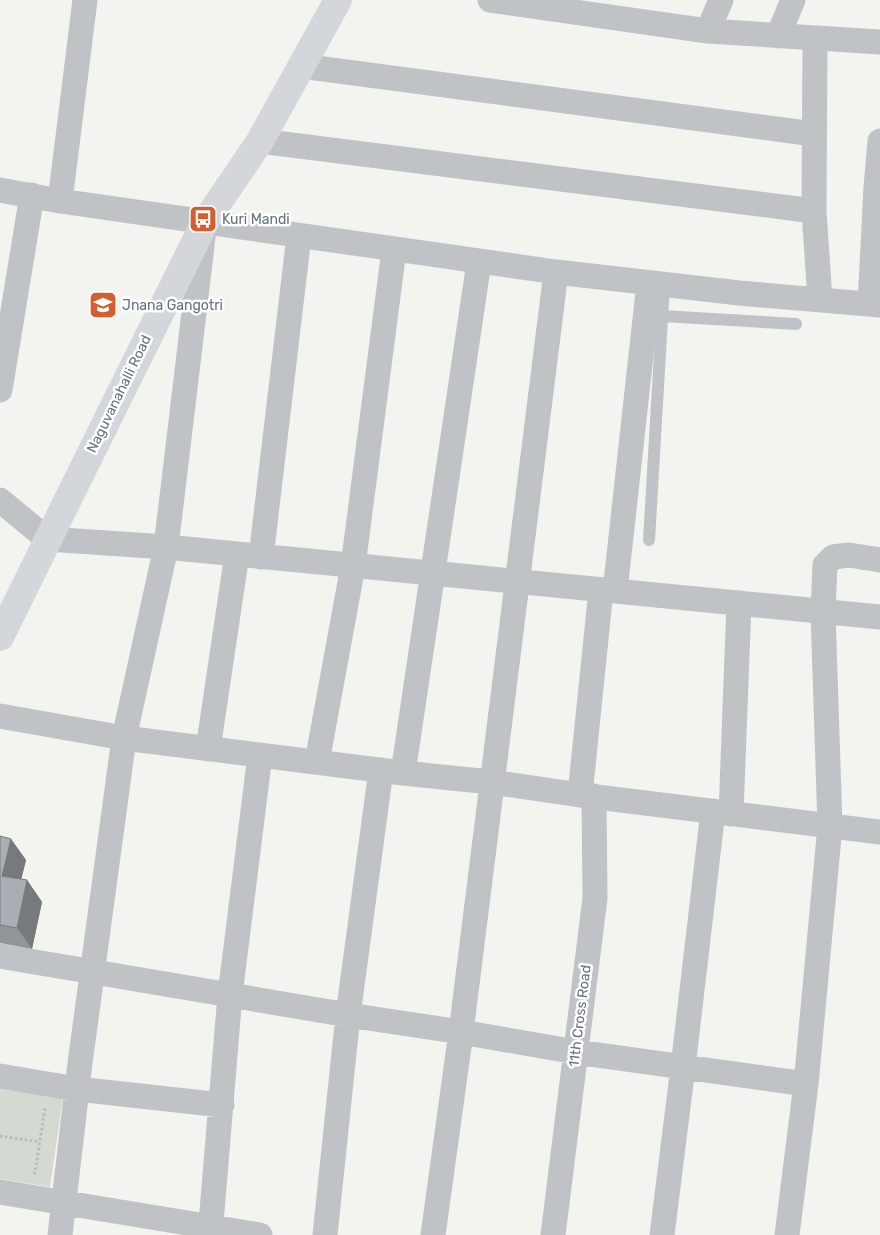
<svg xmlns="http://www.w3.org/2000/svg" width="880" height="1235" viewBox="0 0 880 1235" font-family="Rubik,sans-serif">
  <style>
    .green { fill: #d4dad1 }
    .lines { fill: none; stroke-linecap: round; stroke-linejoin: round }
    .path { stroke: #b9bbbd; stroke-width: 3; stroke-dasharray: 2.5 2.5; stroke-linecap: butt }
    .lane { stroke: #bfc3c6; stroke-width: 12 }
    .street { stroke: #bfc3c6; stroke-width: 25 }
    .secondary { stroke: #d3d7db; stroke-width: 28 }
    .wall { fill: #90969a }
    .shaded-wall { fill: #767a7d }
    .building { fill: #a8aeb3; stroke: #767a7d }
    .labels { text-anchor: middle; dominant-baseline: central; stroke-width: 5; stroke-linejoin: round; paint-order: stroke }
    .poi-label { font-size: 14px; fill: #65727f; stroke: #fff; text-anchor: start }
    .street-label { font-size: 14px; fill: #65727f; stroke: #fff }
  </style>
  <rect width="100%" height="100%" fill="#f3f4f0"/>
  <path class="green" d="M0,1089L63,1098L50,1187L0,1179Z"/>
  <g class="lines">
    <path class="path" d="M0,1136L40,1142
      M33,1173H35L45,1108H43"/>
    <path class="lane" d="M662,316L796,324
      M649,540L664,285"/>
    <path class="street" d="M490,0L708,31L880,42
      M708,31L721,0
      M778,36L793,0
      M815,38L814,211L820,300
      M301,66L814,134
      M260,141L814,211
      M0,190L60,201L556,272L739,293L880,305
      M60,201L85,0
      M870,304L876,187L880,141
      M0,390L32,195
      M0,500L47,539L166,547L880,617
      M261,557L299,236
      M615,591L649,283
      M0,716L124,738L403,773L491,782L580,795L880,832
      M208,749L237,554
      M317,762L353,566L394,250
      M403,773L479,262
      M580,795L601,590
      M731,814L739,603
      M0,956L348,1015L461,1032L576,1052L806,1084
      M0,1076L77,1089L222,1105
      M0,1192L260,1235
      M60,1235L80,1063L124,738L166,547L204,229
      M210,1235L230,995L260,755
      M325,1235L348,1015L381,770
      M433,1235L461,1032L556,272
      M553,1235L595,898L594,796
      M662,1235L683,1067L713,811
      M787,1235L806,1084L830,826L823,612L825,565L833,557L849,555L880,560"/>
    <path class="secondary" d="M0,637L205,222L260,141L338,0"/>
  </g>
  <path class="wall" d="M0,836L11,839L26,860L21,879L27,880L42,902L32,949L0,943Z"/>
  <path class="shaded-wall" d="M11,839L26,860L17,897L2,876Z
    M27,880L42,902L32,949L17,928Z"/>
  <path class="building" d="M0,836L11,839L2,876L27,880L17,928L0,925Z"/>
  <defs>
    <symbol id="bus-square" viewBox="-11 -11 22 22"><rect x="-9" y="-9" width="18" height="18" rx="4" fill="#d55d2e" stroke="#fff"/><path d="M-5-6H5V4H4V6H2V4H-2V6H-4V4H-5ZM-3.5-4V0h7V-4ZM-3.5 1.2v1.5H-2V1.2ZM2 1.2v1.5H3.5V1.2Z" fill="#fff"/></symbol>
    <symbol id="school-square" viewBox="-11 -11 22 22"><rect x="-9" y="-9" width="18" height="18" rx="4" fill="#d55d2e" stroke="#fff"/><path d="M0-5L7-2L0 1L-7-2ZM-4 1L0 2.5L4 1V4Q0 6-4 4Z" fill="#fff"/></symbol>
  </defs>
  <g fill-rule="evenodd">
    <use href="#bus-square" x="187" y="203" width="32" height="32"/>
    <use href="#school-square" x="87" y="289" width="32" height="32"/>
  </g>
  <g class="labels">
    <g class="poi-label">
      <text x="222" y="219">Kuri Mandi</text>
      <text x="122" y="305">Jnana Gangotri</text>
    </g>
    <g class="street-label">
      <text transform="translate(119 394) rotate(-64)">Naguvanahalli Road</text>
      <text transform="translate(580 1016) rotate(-83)">11th Cross Road</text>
    </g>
  </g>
</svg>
